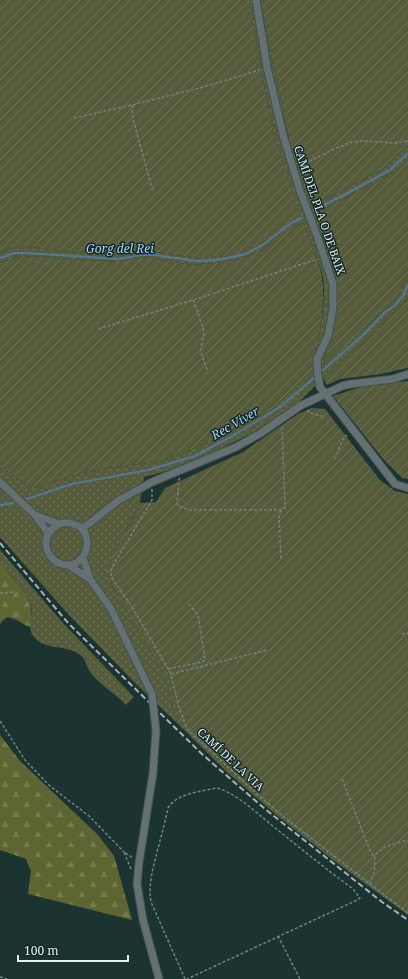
<svg xmlns="http://www.w3.org/2000/svg" width="408" height="979" viewBox="0 0 408 979" font-family="'Noto Serif',serif">
  <style>
    .grass { fill: url(#grass-dots) }
    .forest { fill: url(#forest-firs) }
    .garden { fill: url(#garden-furrows) }
    .lines { fill: none; stroke-linecap: round; stroke-linejoin: round }
    .stream { stroke: #5278a0; stroke-width: 2 }
    .minor-casing { stroke: #3c524f; stroke-width: 9 }
    .path { stroke: #6f8380; stroke-width: 1.5; stroke-dasharray: 3 2; stroke-linecap: butt }
    .minor { stroke: #657073; stroke-width: 7 }
    .rail { stroke: #a3b5b2; stroke-width: 2; stroke-dasharray: 6 3; stroke-linecap: butt }
    .minor-bridge-casing { stroke: #3c524f; stroke-width: 9; stroke-linecap: butt }
    .minor-bridge { stroke: #657073; stroke-width: 7 }
    .labels { text-anchor: middle; dominant-baseline: central; stroke-width: 3; stroke-linejoin: round; paint-order: stroke }
    .street-label { font-size: 11px; fill: #e2f0ee; stroke: #122a27 }
    .water-label { font-size: 12px; font-style: italic; fill: #aed1f5; stroke: #122a27 }
  </style>
  <defs>
    <pattern id="grass-dots" width="8" height="8" patternUnits="userSpaceOnUse"><rect width="8" height="8" fill="#555b3b"/><path d="M2 2h.1M6 6h.1" fill="none" stroke="#6d7358" stroke-width="1.8" stroke-linecap="round"/></pattern>
    <pattern id="forest-firs" width="22" height="20" patternUnits="userSpaceOnUse"><rect width="22" height="20" fill="#5d6632"/><path d="M5 1l3.5 6h-7zM16 11l3.5 6h-7z" fill="#747c50"/></pattern>
    <pattern id="garden-furrows" width="10" height="10" patternUnits="userSpaceOnUse"><rect width="10" height="10" fill="#555b3b"/><path d="M-1 1l2-2M0 10L10 0M9 11l2-2" fill="none" stroke="#6d7358"/></pattern>
  </defs>
  <rect width="100%" height="100%" fill="#1c3431"/>
  <path class="grass" d="M249,0H260L292,152L310,207L386,167L408,146V158L392,173L313,215L332,260L337,288L331,334L324,362L377,318L397,298L408,274V299L402,305L387,319L378,331L334,367L294,407L256,431L202,458L160,473L144,477L140,503L137,511L126,529L110,582L160,668L167,685L177,723L138,686L69,615L0,537V463C9,474 21,482 33,488L82,473L108,468L162,461L219,438L267,413L289,394L305,378L313,371C317,340 327,309 323,278C320,261 309,239 303,222L287,231L262,250L246,257L226,262L191,265L151,258L139,257L118,262L26,256L11,259L0,263V252L20,246L71,252L118,255L139,252H150L199,258L287,224L300,215L277,144L266,96Z
    M0,550L63,623L134,697L126,705C115,693 100,685 90,672C86,666 86,658 79,654C67,645 44,650 34,637C26,628 34,615 31,605C25,590 10,576 0,563Z"/>
  <path class="forest" d="M0,563C9,575 29,594 31,607C32,613 31,621 31,627L25,625L17,620L8,617L3,620L0,624Z
    M0,735L20,761L98,835L114,856L132,920L28,894L31,871L26,859L0,850Z"/>
  <path class="garden" d="M0,0H249L266,96L277,144L301,215L261,243L235,254L199,258L150,252H139L118,255L71,252L20,246L0,252Z
    M260,0H408V146L386,167L310,207L292,152Z
    M408,158V274L397,298L377,318L324,363L331,334L337,288L332,260L313,215L392,173Z
    M303,222C309,239 320,261 322,278C327,309 317,340 313,371L305,378L289,394L267,413L219,438L162,461L108,468L82,473L33,488C21,482 9,474 0,463V263L11,259L26,256L118,262L139,257L151,258L191,265L226,262L246,257L262,250L287,231Z
    M408,299V368L381,374L340,379L327,385L323,378L334,367L378,331L387,319L402,305Z
    M408,381V479L402,478L384,460L333,396L367,385Z
    M312,408L325,409L380,480L395,491L408,494V915L333,860L274,813L227,772L177,723L167,685L160,668L110,582L107,570L115,549L137,511L140,503L156,502L165,488L243,452L298,414Z"/>
  <g class="lines">
    <path class="stream" d="M314,210L344,195L390,170L408,153
      M0,258L14,253H26L119,259L142,255H155L196,261L217,260L246,254L264,244L291,223L302,218
      M320,373L362,336L385,312L394,306L403,296L408,285
      M27,499L72,484L148,470L195,456L234,435L280,407L315,377
      M0,505L13,503"/>
    <defs>
      <path id="minor" d="M256,0L267,67L283,135L299,188L317,236L333,284V308L328,336L317,359L318,376L320,387L395,484L408,488
        M0,482L35,515L48,533
        M35,515L59,524
        M82,529L119,500L152,482L236,447L261,433L300,406L325,394L342,386L351,384L393,379L408,374
        M83,557C81,559 78,562 76,563C53,573 34,541 55,527C60,523 67,522 73,524C89,528 90,545 83,557L90,579L111,609L152,694
        M68,565L90,579
        M156,731L153,773L139,863L137,884L143,920L159,979"/>
    </defs>
    <use href="#minor" class="minor-casing"/>
    <path class="path" d="M132,105L133,119L153,192
      M74,118L132,105L207,86L260,70
      M300,166L336,148L352,142L364,141L395,143L408,141
      M193,300L202,324L204,333L201,349L202,356L208,372
      M98,329L193,300L318,259
      M307,410L310,413L325,417
      M335,459L342,441L347,435
      M180,478L179,479L177,504L179,506L189,510H281L285,508L282,427
      M152,489V500L112,567L111,574L113,580L131,605L171,674L179,707L187,729L257,794L284,817L370,884L408,913
      M281,558L279,517L281,510
      M0,593L15,592
      M402,634L408,633
      M168,669L202,662L205,660L198,615L189,604
      M171,674L267,650
      M0,721L25,760L50,786L89,816L124,852
      M342,779L371,853L375,857
      M131,869L124,852L133,858
      M370,884C371,881 373,877 374,873C375,868 374,862 375,857C378,847 400,842 408,840
      M278,936L300,979
      M0,977L7,979
      M185,979L151,902C148,885 153,868 157,852C161,837 165,823 168,808C177,793 200,792 216,788C234,791 259,815 274,827C300,848 326,869 353,889L360,898L355,901L187,979"/>
    <use href="#minor" class="minor"/>
    <path class="rail" d="M0,543L69,624L203,755L265,809L382,902L408,920"/>
    <defs>
      <path id="minor-bridge" d="M152,694L156,731"/>
    </defs>
    <use href="#minor-bridge" class="minor-bridge-casing"/>
    <use href="#minor-bridge" class="minor-bridge"/>
  </g>
  <g class="labels">
    <g class="street-label">
      <text transform="translate(320 210) rotate(71)">CAMÍ DEL PLA O DE BAIX</text>
      <text transform="translate(231 759) rotate(43)">CAMÍ DE LA VIA</text>
    </g>
    <g class="water-label">
      <text x="120" y="248">Gorg del Rei</text>
      <text transform="translate(235 423) rotate(-30)">Rec Viver</text>
    </g>
  </g>
  <path d="M18 955v6h110v-6" fill="none" stroke="#e2f0ee" stroke-width="2"/>
  <text x="24" y="955" font-size="12" fill="#e2f0ee" stroke="#122a27" stroke-width="3" paint-order="stroke">100 m</text>
</svg>
